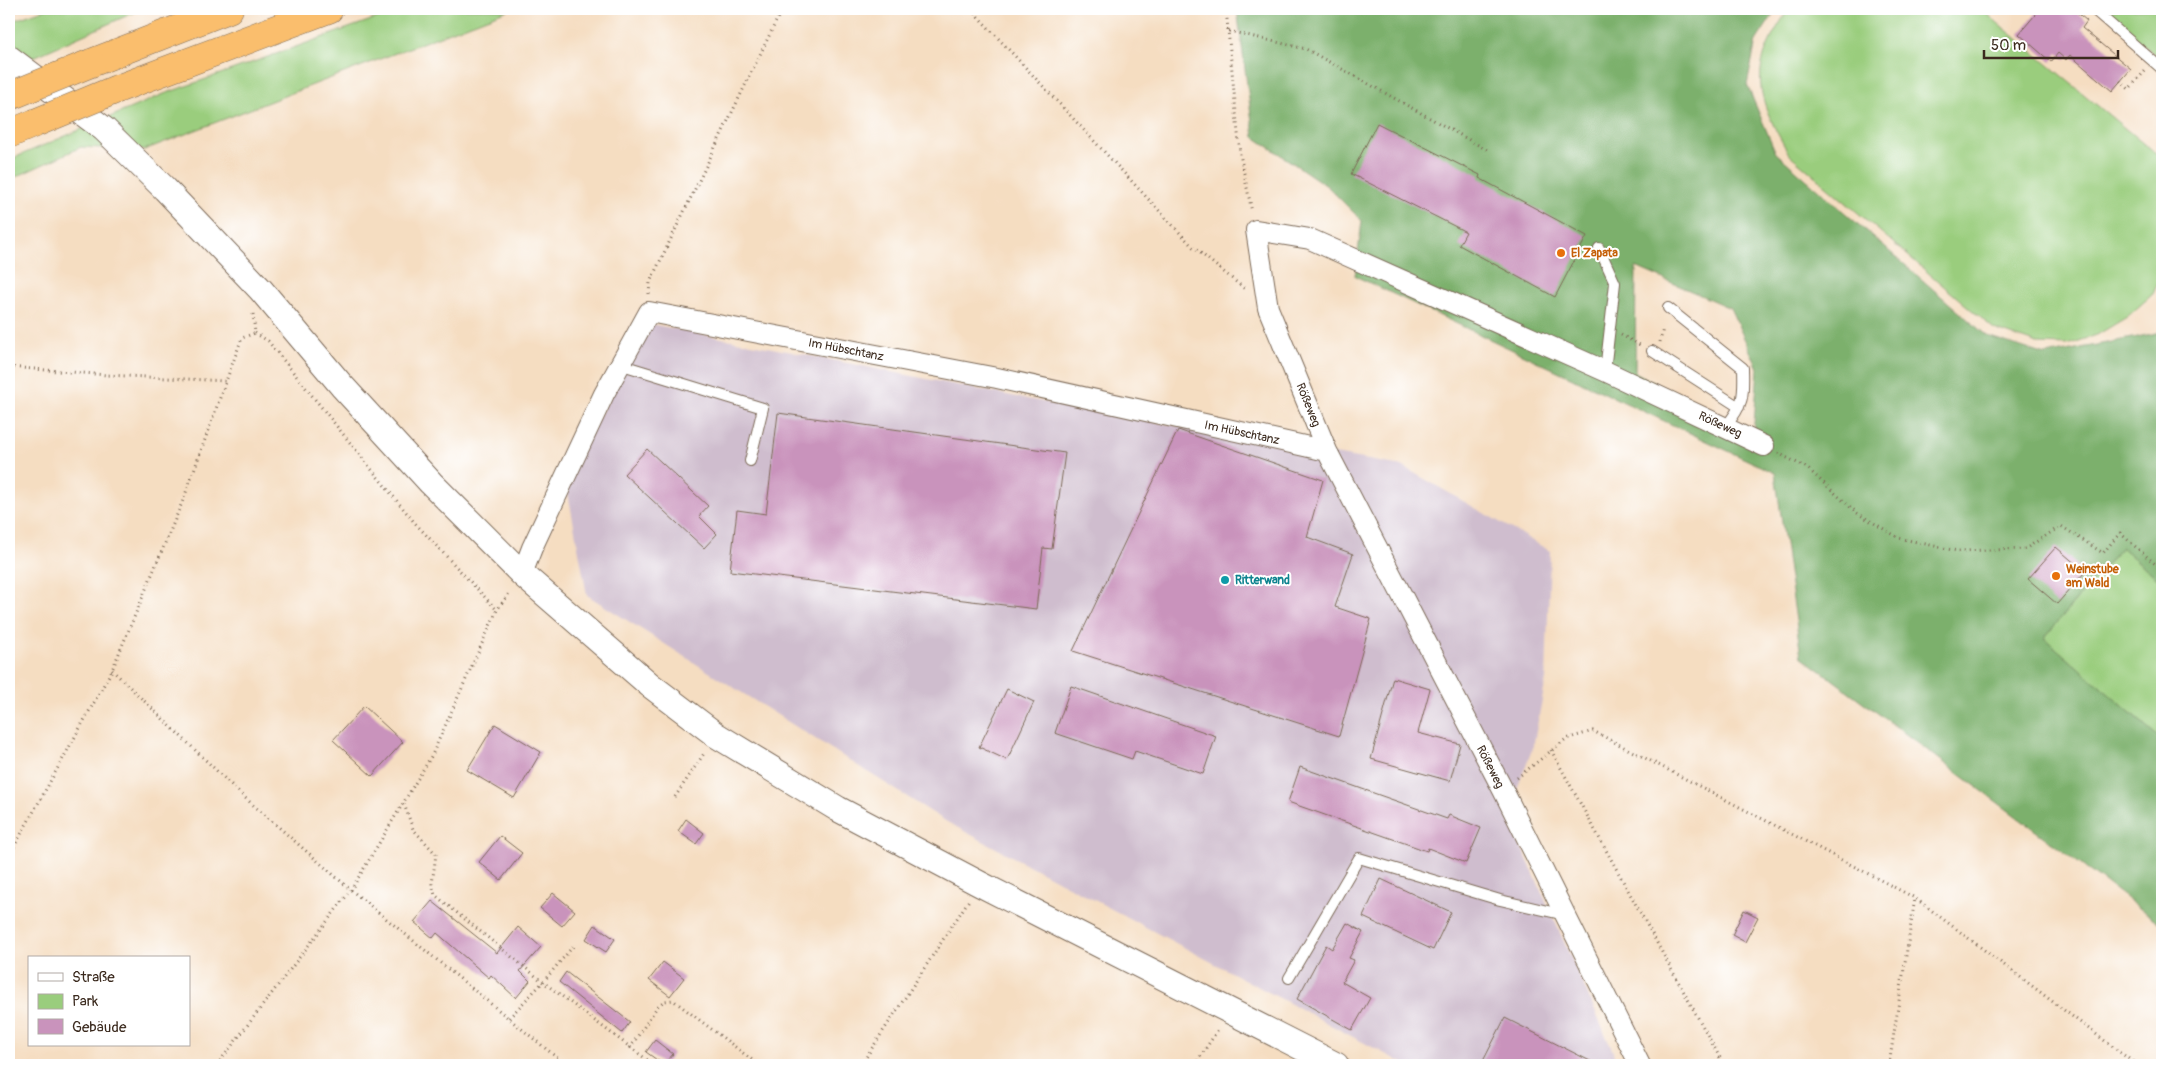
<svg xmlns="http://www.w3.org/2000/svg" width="2171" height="1074" viewBox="0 0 2171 1074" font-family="Pangolin,sans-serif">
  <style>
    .industrial { fill: #cfbdce }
    .green { fill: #9acd7d; stroke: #6a7c4e }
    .forest { fill: #7bb06c; stroke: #5b6d45; fill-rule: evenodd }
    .building { fill: #c993bc }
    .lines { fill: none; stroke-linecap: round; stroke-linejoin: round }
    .service-casing { stroke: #7c6957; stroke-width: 12 }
    .minor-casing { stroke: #7c6957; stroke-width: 22 }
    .tertiary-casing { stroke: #7c6957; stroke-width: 27 }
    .motorway-casing { stroke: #7c6957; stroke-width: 29 }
    .path { stroke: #7c6957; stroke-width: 3; stroke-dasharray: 1 4; stroke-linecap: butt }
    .service { stroke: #fff; stroke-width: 10 }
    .minor { stroke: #fff; stroke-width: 20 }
    .tertiary { stroke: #fff; stroke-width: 25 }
    .motorway { stroke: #fabe6d; stroke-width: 28 }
    .motorway-bridge-casing { stroke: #7c6957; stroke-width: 29; stroke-linecap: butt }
    .motorway-bridge { stroke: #fabe6d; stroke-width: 28 }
    .food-dot { fill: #e8710a; stroke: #fff; stroke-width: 2 }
    .culture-dot { fill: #0f9aa8; stroke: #fff; stroke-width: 2 }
    .labels { text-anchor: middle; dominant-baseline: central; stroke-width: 4; stroke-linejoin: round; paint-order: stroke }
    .food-label { font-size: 12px; font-weight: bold; fill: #c56008; stroke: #fff; text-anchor: start }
    .street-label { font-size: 12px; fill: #3b2a1e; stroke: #fff }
    .culture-label { font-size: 12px; font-weight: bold; fill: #0d838f; stroke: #fff; text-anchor: start }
  </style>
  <rect width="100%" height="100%" fill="#fff"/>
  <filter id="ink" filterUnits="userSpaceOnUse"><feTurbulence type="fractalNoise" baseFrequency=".02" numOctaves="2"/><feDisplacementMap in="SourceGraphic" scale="10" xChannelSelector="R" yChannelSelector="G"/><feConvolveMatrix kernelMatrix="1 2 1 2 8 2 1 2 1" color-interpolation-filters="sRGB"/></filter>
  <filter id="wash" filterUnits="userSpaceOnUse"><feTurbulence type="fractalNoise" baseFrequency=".0096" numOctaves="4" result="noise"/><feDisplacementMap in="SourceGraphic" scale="20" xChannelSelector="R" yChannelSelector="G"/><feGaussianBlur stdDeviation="1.12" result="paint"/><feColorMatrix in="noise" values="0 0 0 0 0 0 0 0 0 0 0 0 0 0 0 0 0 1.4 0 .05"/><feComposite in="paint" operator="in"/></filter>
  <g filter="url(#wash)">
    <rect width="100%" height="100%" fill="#f5ddc1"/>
    <path class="industrial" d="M651,324L1027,399L1402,466L1550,551L1546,679L1533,747L1517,789L1511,823L1619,1065H1406L947,822L587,595L565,477Z"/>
    <path class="green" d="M46,9H142L9,68V22Z
      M402,9H510L144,150L81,147L9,180V160L164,94Z
      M1789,9H1981L2162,159V273L2153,294L2127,317L2097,335L2067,345L2037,344L1994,329L1789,154C1754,93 1748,69 1789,9Z
      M2103,9H2162V61Z
      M2121,547L2162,582V740L2044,638Z"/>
    <path class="forest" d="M1237,9H1777L1756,41L1747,85L1776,153L1987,336L2046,355L2162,332V582L2121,547L2044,638L2162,740V925L1801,656L1775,473L1355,276L1362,221L1327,186L1254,137ZM1636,267L1730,308L1758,368L1753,437L1635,372Z"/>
    <g id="blocks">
      <path class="building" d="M2040,9H2073L2087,21L2082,28L2131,69L2112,91L2070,55L2066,60L2058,53L2051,62L2019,34Z
        M1377,123L1480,175L1479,178L1587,236L1555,297L1459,245L1466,232L1351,174Z
        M778,413L1065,453L1052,549L1043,548L1036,609L730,571L737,510L766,514Z
        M1178,430L1323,480L1307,537L1353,554L1335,607L1371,619L1339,736L1073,651Z
        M647,449L708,506L699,516L717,534L704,548L624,474Z
        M2056,547L2085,572L2057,604L2028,579Z
        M1393,678L1430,689L1418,733L1460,744L1450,781L1371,759Z
        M1071,686L1216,736L1203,774L1135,751L1132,759L1055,733Z
        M1007,689L1034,702L1007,760L979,747Z
        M364,706L403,742L372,776L333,740Z
        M495,724L541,752L514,798L467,770Z
        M1300,767L1447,819L1449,815L1481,828L1466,863L1428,848L1427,851L1288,802Z
        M686,819L704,833L696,844L678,831Z
        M500,836L522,853L501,880L479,862Z
        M1381,879L1451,912L1433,950L1363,917Z
        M553,893L575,911L562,926L540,908Z
        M432,901L497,953L518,927L541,947L520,971L530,981L516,998L491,975L489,978L437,933L433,938L414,922Z
        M1744,910L1758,917L1745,942L1732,935Z
        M1347,923L1363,932L1349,958L1354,960L1342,982L1370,998L1352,1030L1297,999L1326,945L1332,949Z
        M595,925L615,939L606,952L586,939Z
        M663,962L684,978L670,996L649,980Z
        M566,972L630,1022L622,1033L559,982Z
        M1505,1018L1598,1065H1481Z
        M655,1040L673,1054L664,1065L646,1052Z"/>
    </g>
  </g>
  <g filter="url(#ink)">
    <use href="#blocks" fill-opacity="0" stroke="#7c6957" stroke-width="1"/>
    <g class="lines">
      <defs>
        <path id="service" d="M2093,9L2162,69
          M1599,248L1615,283L1605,371
          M1668,308L1743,368C1744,396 1744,405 1725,427
          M1652,351L1739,407
          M619,364L763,408L750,461
          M1289,978L1359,858L1500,900L1565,915"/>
        <path id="minor" d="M522,574L532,548L604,394L649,312L997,378L1327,451
          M1640,1065L1503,790L1327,451L1268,308L1256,230L1310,239L1605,371L1764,446"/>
        <path id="tertiary" d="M9,58L104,129L165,189L261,290L342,386L431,483L522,574L650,685L716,735L838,809L980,884L1336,1065"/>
        <path id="motorway" d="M91,63L229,9
          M117,89L329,9
          M9,134L35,123"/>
      </defs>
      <use href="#service" class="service-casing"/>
      <use href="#minor" class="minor-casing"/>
      <use href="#tertiary" class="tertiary-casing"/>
      <use href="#motorway" class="motorway-casing"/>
      <path class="path" d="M971,9L1193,247L1246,290
        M1226,9L1240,154L1252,212
        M9,13L16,9
        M1229,31L1306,49L1489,151
        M2120,81L2129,89L2146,70
        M649,294L650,282L782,9
        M253,314L255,333
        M255,333L268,341L414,522L497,610
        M1621,335L1640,345
        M1660,342L1663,328
        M9,367L107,375L226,381L242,338L255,333
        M1778,453L1807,468L1857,513L1899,538L1957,551L2025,549L2061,526L2103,553L2120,533L2162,570
        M112,670L244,797L351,890L566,1065
        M1551,750L1724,1065
        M1517,778L1566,739L1593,731L1915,898L2137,1065
        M675,797L705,752
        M404,804L413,829L436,854L432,884L435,895L543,982L654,1065
        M9,856L112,670L184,498L226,381
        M509,1018L543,982L575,944
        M630,1048L657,1007L664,1001L673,1000L759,1065
        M217,1065L351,890L432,755L497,610L510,592
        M861,1065L969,900
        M1195,1065L1219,1028
        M1889,1065L1915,898"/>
      <use href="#service" class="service"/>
      <use href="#minor" class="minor"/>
      <use href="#tertiary" class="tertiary"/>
      <use href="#motorway" class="motorway"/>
      <defs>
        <path id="motorway-bridge" d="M10,96L91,63
          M35,123L117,89"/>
      </defs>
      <use href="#motorway-bridge" class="motorway-bridge-casing"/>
      <use href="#motorway-bridge" class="motorway-bridge"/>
    </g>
  </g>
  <g class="food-dot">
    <circle cx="1561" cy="253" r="5"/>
    <circle cx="2056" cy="576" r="5"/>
  </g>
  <circle class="culture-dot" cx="1225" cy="580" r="5"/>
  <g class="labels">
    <g class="food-label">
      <text x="1571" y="253">El Zapata</text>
      <text x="2066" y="569">Weinstube<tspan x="2066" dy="14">am Wald</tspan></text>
    </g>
    <g class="street-label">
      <text transform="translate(846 350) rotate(11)">Im Hübschtanz</text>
      <text transform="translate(1308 405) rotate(68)">Rößeweg</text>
      <text transform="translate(1720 425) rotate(25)">Rößeweg</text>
      <text transform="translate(1242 433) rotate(12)">Im Hübschtanz</text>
      <text transform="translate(1490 767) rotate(63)">Rößeweg</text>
    </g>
    <g class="culture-label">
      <text x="1235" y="580">Ritterwand</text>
    </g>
  </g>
  <rect width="2171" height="1074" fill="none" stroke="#fff" stroke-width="30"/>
  <rect x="28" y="956" width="162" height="90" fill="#ffffff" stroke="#b1aaa5"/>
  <rect x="38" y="973" width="25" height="8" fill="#ffffff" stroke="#b1aaa5"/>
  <text x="72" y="982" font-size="15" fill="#3b2a1e">Straße</text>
  <rect x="38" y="994" width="25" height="15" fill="#9acd7d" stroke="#b1aaa5"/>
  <text x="72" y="1006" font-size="15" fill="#3b2a1e">Park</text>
  <rect x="38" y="1019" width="25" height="15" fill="#c993bc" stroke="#b1aaa5"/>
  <text x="72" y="1032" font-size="15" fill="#3b2a1e">Gebäude</text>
  <path d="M1984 50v8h134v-8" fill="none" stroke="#3b2a1e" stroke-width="2.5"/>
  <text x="1991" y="50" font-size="15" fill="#3b2a1e" stroke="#ffffff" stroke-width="4" paint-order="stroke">50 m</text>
</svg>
